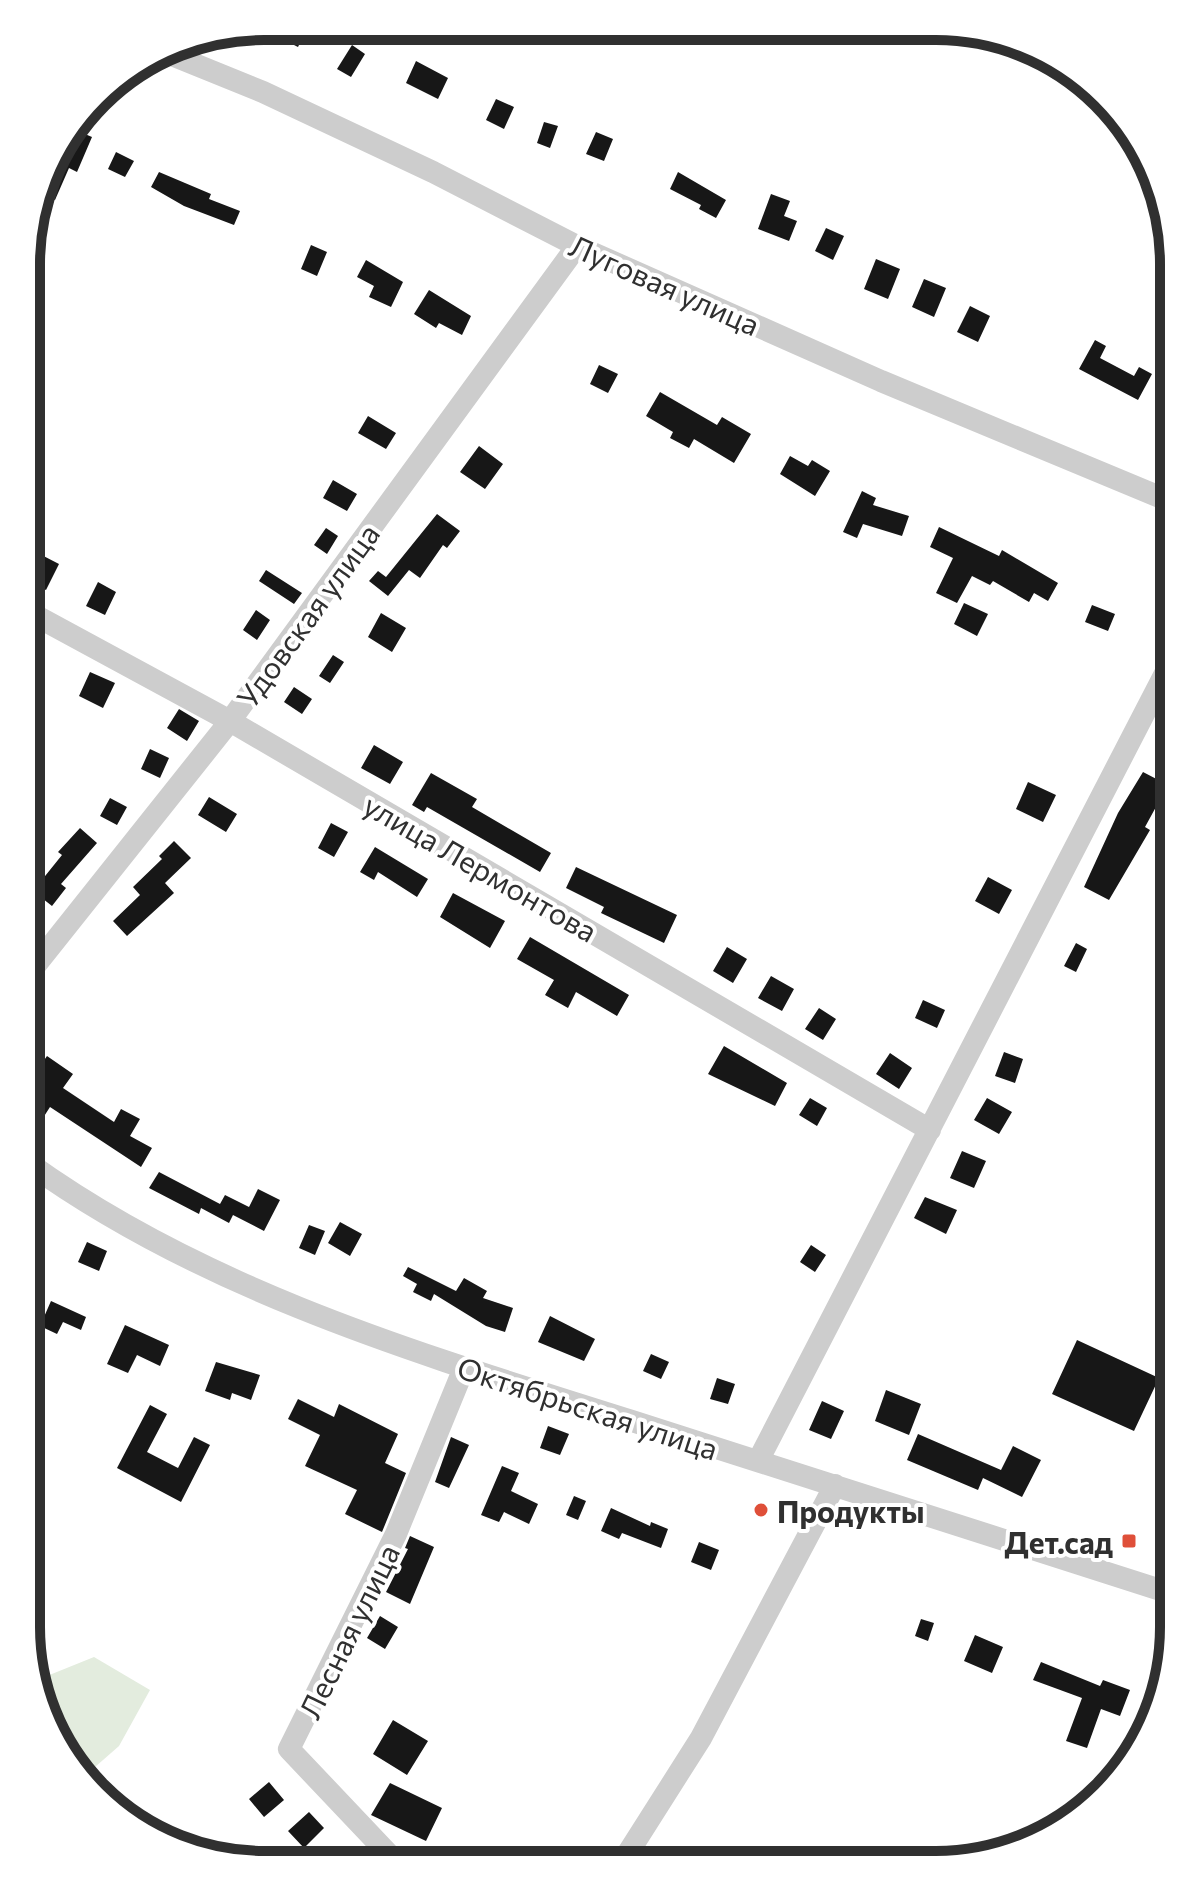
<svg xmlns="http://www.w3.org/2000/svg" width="1200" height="1891" viewBox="0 0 1200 1891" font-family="Commissioner,sans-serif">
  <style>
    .green { fill: #e3ecde }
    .building { fill: #171717 }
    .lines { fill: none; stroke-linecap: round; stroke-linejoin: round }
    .minor { stroke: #cdcdcd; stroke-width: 22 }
    .poi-dot { fill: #df4f39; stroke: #fff; stroke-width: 3 }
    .labels { text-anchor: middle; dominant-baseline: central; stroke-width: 8; stroke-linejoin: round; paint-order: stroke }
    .street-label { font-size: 30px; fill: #303030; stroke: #fff }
    .poi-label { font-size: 30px; font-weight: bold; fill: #303030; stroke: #fff; text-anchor: start }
    .rim { fill: none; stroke: #303030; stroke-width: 10 }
  </style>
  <rect width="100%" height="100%" fill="#fff"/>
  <path class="green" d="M94,1657L150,1690L119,1746L87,1774L70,1743L66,1746L44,1718L37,1680Z"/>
  <path class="building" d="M281,26H308L298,47L276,36Z
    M352,45L365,54L351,77L337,69Z
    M416,61L448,78L438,99L406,83Z
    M496,99L514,107L504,129L486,120Z
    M544,122L558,126L550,148L537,143Z
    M73,129L92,137L77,172L69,168L55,200L40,194L51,158Z
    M596,132L613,139L604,161L586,154Z
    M116,152L134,161L125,177L108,169Z
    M159,172L211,194L209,199L240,211L234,225L184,206L151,187Z
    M678,172L726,200L716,218L699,209L701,205L670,189Z
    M771,194L790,201L784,216L797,221L789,241L758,229Z
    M826,228L844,236L833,260L815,251Z
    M311,245L327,252L317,276L301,269Z
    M876,259L900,269L888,299L864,289Z
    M366,260L403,282L391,307L369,297L374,286L357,277Z
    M924,279L946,288L934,317L912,307Z
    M429,290L471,316L462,335L439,323L436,328L414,314Z
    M970,306L990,316L978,342L957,332Z
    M1095,340L1106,346L1100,358L1134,376L1139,367L1152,374L1138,400L1079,369Z
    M599,365L618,374L608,393L590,384Z
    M660,392L717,425L722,417L751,434L734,463L694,439L689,448L670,438L673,432L646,416Z
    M368,416L396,433L386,449L358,433Z
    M479,446L503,464L485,489L460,472Z
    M790,456L808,466L812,460L830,471L815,496L780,474Z
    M333,480L357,494L347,511L323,498Z
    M862,491L876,498L873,505L909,516L902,536L863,524L857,538L843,532Z
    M437,514L460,531L447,548L443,545L420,578L409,570L388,596L369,581L378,571L386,577Z
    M939,527L999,556L1002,550L1058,583L1048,601L1034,593L1029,602L993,581L990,585L972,576L957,603L936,593L953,558L930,547Z
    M326,528L338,536L327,554L314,545Z
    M28,548L59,564L46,590L27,581Z
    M266,570L302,593L294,604L259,581Z
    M98,582L116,592L105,615L86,606Z
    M964,603L988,614L977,636L954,624Z
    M1092,605L1115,614L1108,631L1085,622Z
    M256,610L270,620L257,640L243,630Z
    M381,613L406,628L392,652L368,637Z
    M333,655L344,662L330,683L319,676Z
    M90,672L115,683L103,708L79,696Z
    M294,687L312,699L302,714L284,702Z
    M179,709L199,721L187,741L167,728Z
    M374,745L403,762L390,784L361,768Z
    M150,749L169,758L160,778L141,769Z
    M1143,772L1168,785L1145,827L1150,830L1109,900L1084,887L1118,813Z
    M431,773L477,799L472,807L551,853L540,872L427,807L424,812L412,805Z
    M1028,782L1056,795L1043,822L1016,809Z
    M209,797L237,814L226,832L198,815Z
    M110,798L127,807L117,825L100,816Z
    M331,823L348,832L334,857L318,848Z
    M80,828L97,843L61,884L66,888L52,906L33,891L62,855L58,852Z
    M174,841L191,858L165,883L174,893L127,936L113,921L140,895L133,887L162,859L159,856Z
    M375,847L428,879L417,897L378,872L374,880L360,872Z
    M576,867L677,915L664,943L601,913L604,907L566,888Z
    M988,877L1012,890L999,914L975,901Z
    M453,893L505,921L490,948L440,917Z
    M530,937L629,995L617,1016L576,992L568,1008L545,995L554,980L517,959Z
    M1076,943L1087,949L1076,972L1064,966Z
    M727,947L747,959L733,983L713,971Z
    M771,976L794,989L782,1011L758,998Z
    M923,1000L945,1010L937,1028L915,1018Z
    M819,1008L836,1019L823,1040L805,1029Z
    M724,1046L787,1083L775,1106L708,1074Z
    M1004,1052L1023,1059L1015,1083L995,1076Z
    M890,1053L912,1068L899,1089L876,1074Z
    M47,1056L73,1074L63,1088L114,1122L121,1109L140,1119L130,1136L152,1148L141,1167L50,1107L41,1121L27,1111V1085Z
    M810,1098L827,1108L817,1126L799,1115Z
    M987,1098L1012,1112L999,1134L974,1120Z
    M962,1151L986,1161L974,1188L950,1178Z
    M159,1172L220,1204L225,1195L249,1207L258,1189L280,1200L264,1231L233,1215L229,1223L201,1208L199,1214L149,1188Z
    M925,1197L957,1210L946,1234L914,1218Z
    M340,1222L362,1234L350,1256L328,1243Z
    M309,1225L325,1231L315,1255L299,1248Z
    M87,1242L107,1251L99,1271L78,1262Z
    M811,1245L826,1255L815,1272L800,1262Z
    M408,1267L456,1291L464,1278L487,1291L483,1298L513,1308L505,1332L486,1326L434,1294L431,1301L413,1292L417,1284L403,1276Z
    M51,1301L86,1317L81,1330L63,1322L57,1334L40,1326Z
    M550,1316L595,1339L584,1361L538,1342Z
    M125,1325L169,1345L160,1366L137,1355L128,1373L107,1364Z
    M1077,1340L1159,1378L1134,1431L1052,1394Z
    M651,1354L669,1362L661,1379L643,1371Z
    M216,1362L260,1375L251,1400L232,1393L230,1400L205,1391Z
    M717,1378L735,1384L728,1404L710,1399Z
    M886,1390L921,1404L909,1435L875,1421Z
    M298,1399L334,1417L339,1404L398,1434L385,1463L406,1473L382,1532L345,1514L357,1490L305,1466L320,1435L288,1419Z
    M822,1401L844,1411L831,1439L809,1430Z
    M150,1405L167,1414L147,1452L178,1468L194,1437L210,1445L181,1502L117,1468Z
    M548,1426L569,1434L560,1455L540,1448Z
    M918,1434L1001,1470L1013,1446L1041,1460L1022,1497L983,1478L978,1490L907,1460Z
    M451,1437L469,1445L449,1488L435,1482Z
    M502,1466L519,1473L511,1491L538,1504L529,1524L504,1512L499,1522L481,1515Z
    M574,1496L586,1501L578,1520L566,1515Z
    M611,1508L650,1526L651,1522L668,1529L661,1548L622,1533L619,1539L601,1531Z
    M410,1536L434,1547L410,1604L386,1592L408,1549L405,1548Z
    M699,1542L719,1550L711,1570L691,1562Z
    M380,1616L398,1627L385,1649L367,1638Z
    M921,1619L934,1623L928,1641L915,1636Z
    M975,1635L1003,1647L992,1673L964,1661Z
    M1041,1662L1100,1686L1103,1680L1130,1690L1120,1716L1101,1709L1087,1748L1066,1741L1082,1698L1033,1680Z
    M393,1720L428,1741L407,1775L373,1754Z
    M269,1782L284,1800L264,1817L249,1799Z
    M390,1783L442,1808L426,1841L371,1815Z
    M309,1812L324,1828L304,1848L288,1831Z"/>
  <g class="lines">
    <path class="minor" d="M162,51L263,92L433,172L577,246L881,381L1174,503
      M27,611L230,721L930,1130
      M27,976L230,721L577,246
      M27,1162C207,1292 423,1355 632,1421C813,1478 993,1536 1173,1594
      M758,1461L1174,656
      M397,1863L289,1749L396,1534L464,1368
      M621,1864L701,1738L835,1485"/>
  </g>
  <g class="poi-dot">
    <circle cx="761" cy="1510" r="8"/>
    <rect x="1121" y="1533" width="16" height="16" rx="4"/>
  </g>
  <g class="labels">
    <g class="street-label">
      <text transform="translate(665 284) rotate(24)">Луговая улица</text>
      <text transform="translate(307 615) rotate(-54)">Удовская улица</text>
      <text transform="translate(481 867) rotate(30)">улица Лермонтова</text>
      <text transform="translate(588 1407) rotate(18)">Октябрьская улица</text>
      <text transform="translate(348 1631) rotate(-64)">Лесная улица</text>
    </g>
    <g class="poi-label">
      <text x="777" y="1510">Продукты</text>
      <text x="1113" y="1541" text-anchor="end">Дет.сад</text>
    </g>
  </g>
  <path d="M0 0H1200V1891H0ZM264 40H936A224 224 0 0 1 1160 264V1627A224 224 0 0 1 936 1851H264A224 224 0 0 1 40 1627V264A224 224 0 0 1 264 40Z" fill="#fff" fill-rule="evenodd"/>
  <path class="rim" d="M264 40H936A224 224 0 0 1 1160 264V1627A224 224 0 0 1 936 1851H264A224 224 0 0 1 40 1627V264A224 224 0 0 1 264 40Z"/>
</svg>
